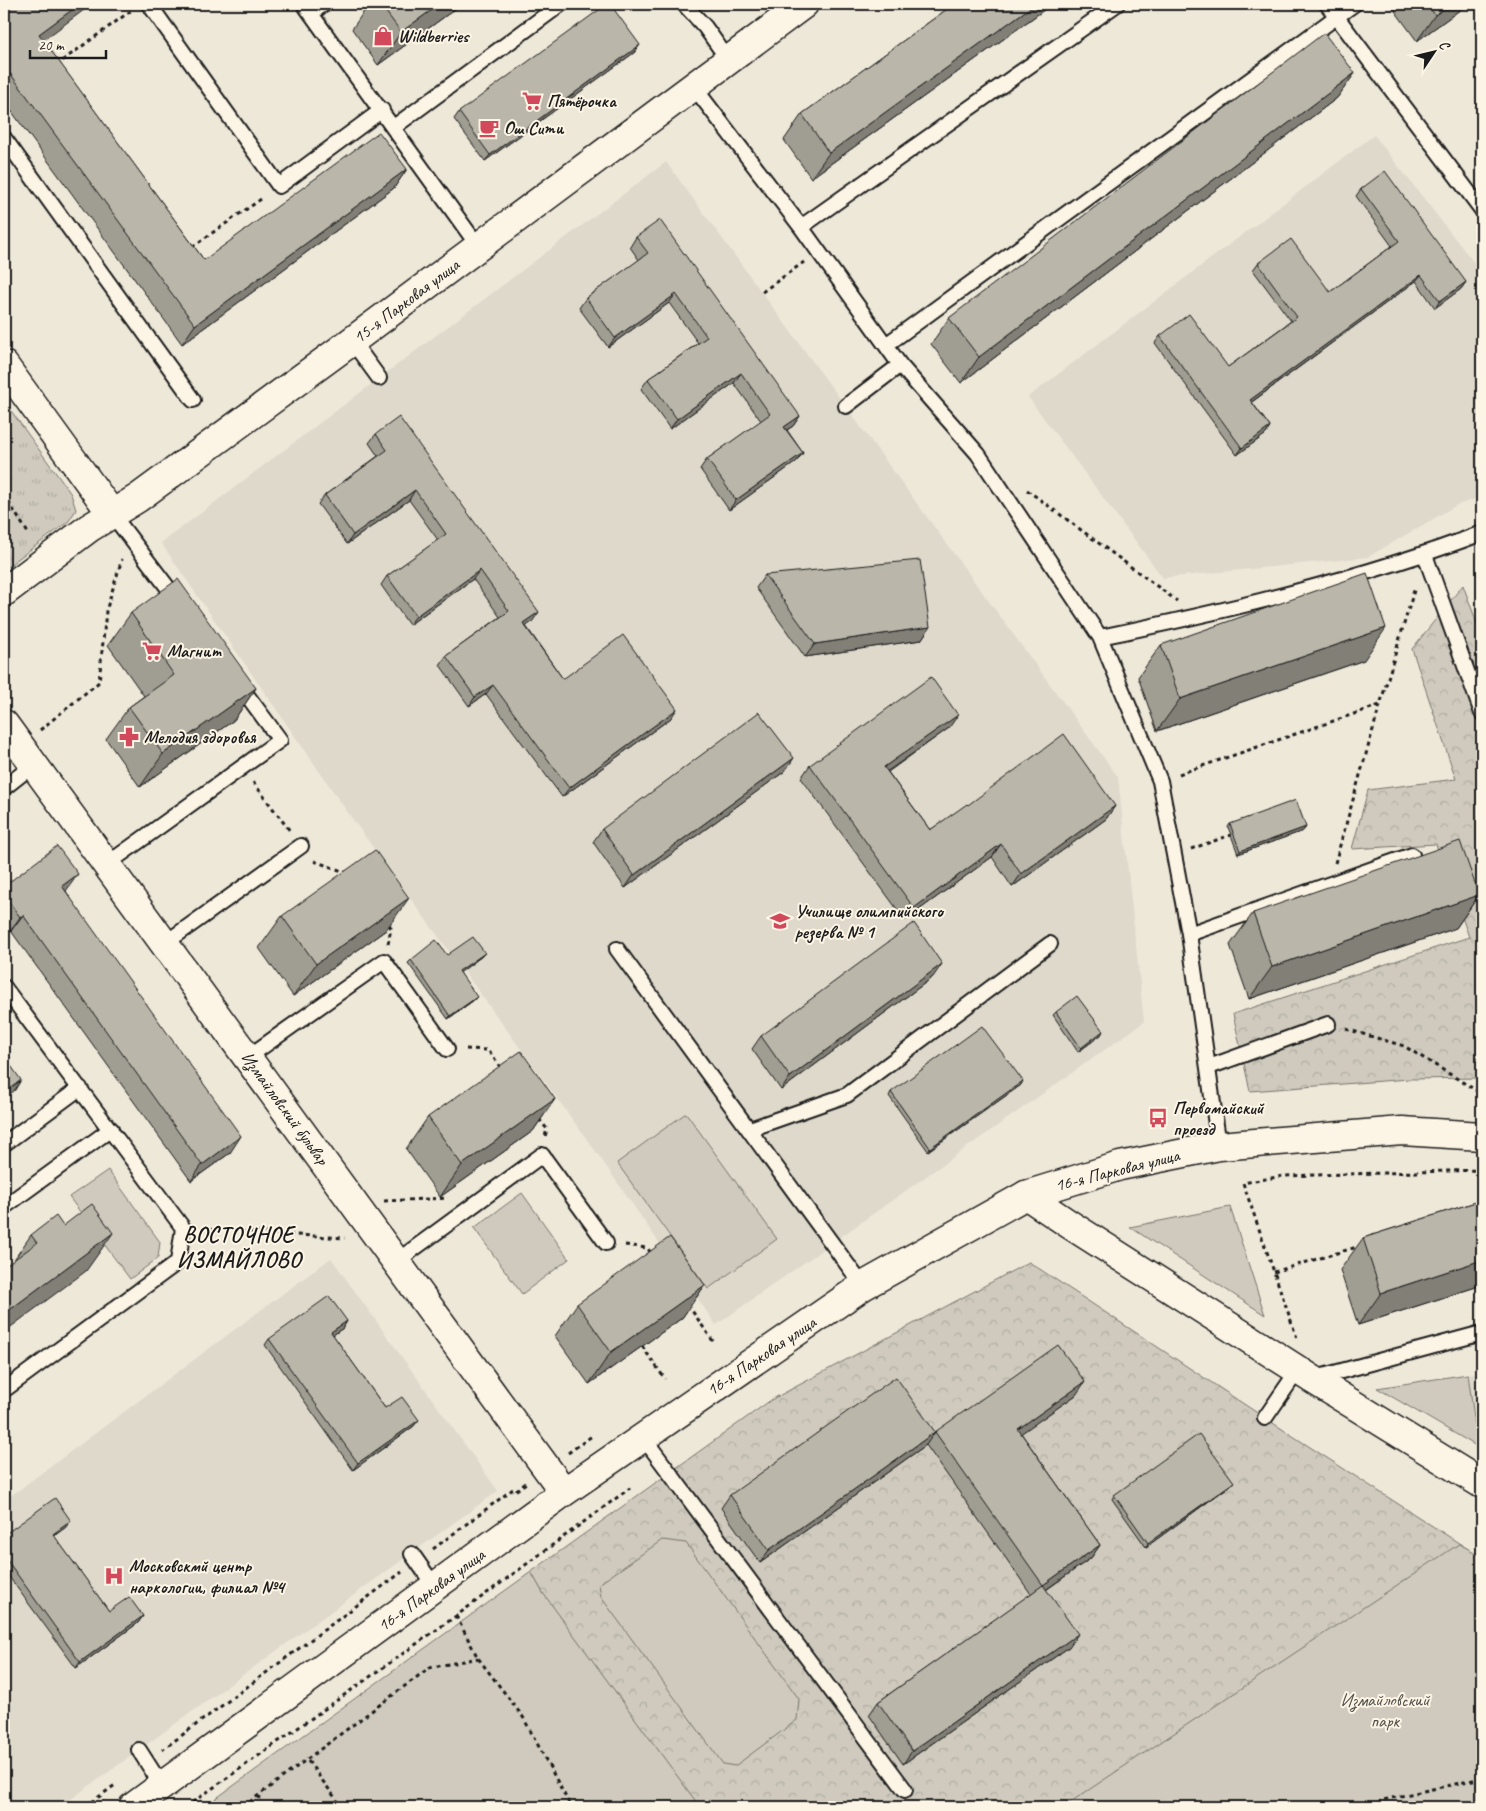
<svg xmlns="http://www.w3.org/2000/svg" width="1486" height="1811" viewBox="0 0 1486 1811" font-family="Caveat,sans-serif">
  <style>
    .built { fill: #ded9cb }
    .grass { fill: url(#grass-tufts); stroke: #76736c }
    .forest { fill: url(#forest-crowns); stroke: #76736c }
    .park { fill: #cfcabd; stroke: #76736c }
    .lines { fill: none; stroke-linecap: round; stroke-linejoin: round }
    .lane-casing { stroke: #1c1c1c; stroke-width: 18 }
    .street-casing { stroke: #1c1c1c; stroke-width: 31 }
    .secondary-casing { stroke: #1c1c1c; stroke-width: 31 }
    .path { stroke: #1c1c1c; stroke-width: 3; stroke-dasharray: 4 4; stroke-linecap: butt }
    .lane { stroke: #fcf5e5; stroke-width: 14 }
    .street { stroke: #fcf5e5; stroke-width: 28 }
    .secondary { stroke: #fcf5e5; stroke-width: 28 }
    .wall { fill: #a09d92; stroke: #1c1c1c }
    .shaded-wall { fill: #827f77; stroke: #1c1c1c }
    .building { fill: #bab6aa; stroke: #1c1c1c }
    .labels { text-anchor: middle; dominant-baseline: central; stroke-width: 4; stroke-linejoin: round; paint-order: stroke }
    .poi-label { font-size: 18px; font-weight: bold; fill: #1c1c1c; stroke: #fcf5e5; text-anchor: start }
    .street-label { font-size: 18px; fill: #1c1c1c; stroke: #fcf5e5 }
    .park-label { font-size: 18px; fill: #52504c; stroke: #fcf5e5 }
    .district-label { font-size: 22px; font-weight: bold; letter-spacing: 1px; fill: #1c1c1c; stroke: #fcf5e5 }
  </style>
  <defs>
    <pattern id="grass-tufts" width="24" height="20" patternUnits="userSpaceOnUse" patternTransform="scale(1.25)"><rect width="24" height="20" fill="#cfcabd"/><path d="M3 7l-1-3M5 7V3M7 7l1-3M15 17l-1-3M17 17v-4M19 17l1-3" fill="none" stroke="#b1ada2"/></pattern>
    <pattern id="forest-crowns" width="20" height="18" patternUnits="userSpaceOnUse" patternTransform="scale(1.25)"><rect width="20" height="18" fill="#cfcabd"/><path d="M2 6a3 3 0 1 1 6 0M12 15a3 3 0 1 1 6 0" fill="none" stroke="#b1ada2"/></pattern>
  </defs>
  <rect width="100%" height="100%" fill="#eee8d9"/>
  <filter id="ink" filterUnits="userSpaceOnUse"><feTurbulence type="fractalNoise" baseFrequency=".02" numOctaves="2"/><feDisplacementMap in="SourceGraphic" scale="10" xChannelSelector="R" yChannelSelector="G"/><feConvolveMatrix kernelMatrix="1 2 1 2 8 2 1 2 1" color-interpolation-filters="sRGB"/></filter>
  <g filter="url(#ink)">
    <path class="built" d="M1374,135L1482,273V497L1457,505L1368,557L1163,578L1028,397Z
      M666,162L1118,777L1144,1022L716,1325L597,1153L353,820L161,543Z
      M331,1258L498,1491L60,1807H4V1501Z
      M1482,1372V1449L1478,1447L1468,1374Z"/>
    <path class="grass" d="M4,401L71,494L76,510L68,522L4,569Z"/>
    <path class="forest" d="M1463,585L1482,637V1078L1409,1079L1250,1091L1233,1014L1469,937L1436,844L1352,849L1368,790L1456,779L1412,649Z
      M1029,1262L1265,1418L1482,1558V1807H234L543,1594L531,1572L771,1400Z"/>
    <path class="park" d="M686,1113L777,1239L708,1289L617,1163Z
      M108,1170L160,1242L158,1258L130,1279L69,1197Z
      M522,1193L569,1259L522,1294L474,1228Z
      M1230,1207L1265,1315L1130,1227Z
      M1468,1374L1478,1447L1377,1388Z
      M662,1540L686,1543L799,1699L797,1720L735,1766L723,1764L601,1597L599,1584Z
      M1459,1544L1482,1556V1807H1063Z
      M531,1572L543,1593L700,1807H204Z"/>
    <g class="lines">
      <defs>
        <path id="lane" d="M149,4L279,186L382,110
          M304,4L478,246
          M684,4L705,27L729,61
          M1327,4L1482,210
          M311,13L324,4
          M694,87L801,227L900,365L978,454L1100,637L1160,781L1189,934L1219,1146
          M394,127L561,4
          M4,138L193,400
          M801,227L1117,4
          M352,341L379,378
          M886,345L1354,4
          M846,406L900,365
          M112,514L178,601
          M1425,555L1482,713
          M1100,637C1227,611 1361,579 1482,533
          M4,788L33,765
          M106,865L280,740L238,683
          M1189,934L1412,855
          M164,944L301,846
          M617,949L863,1286
          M4,987L183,1228L178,1262L4,1390
          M248,1057L384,961L447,1049
          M1209,1067L1328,1024
          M750,1129L847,1095L1050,944
          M4,1144L80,1088
          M4,1207L111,1129
          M397,1261L542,1155L606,1243
          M1312,1379L1482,1333
          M1265,1418L1298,1370
          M643,1437L905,1790
          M412,1554L435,1587
          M139,1750L162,1786"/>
        <path id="street" d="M1026,1195L1069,1224L1312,1379L1482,1484"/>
        <path id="secondary" d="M4,365L112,514
          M4,592L89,528L138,498L352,341L804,4
          M4,724L564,1492
          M133,1807L564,1492L863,1286L1026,1195L1120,1166L1219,1146L1402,1131L1482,1136"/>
      </defs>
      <use href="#lane" class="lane-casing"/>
      <use href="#street" class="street-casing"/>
      <use href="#secondary" class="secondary-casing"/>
      <path class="path" d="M61,66L59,63L132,10
        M192,247L264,197
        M762,292L804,262
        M1027,490L1177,601
        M4,495L28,533
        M40,730L99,682L106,611L122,559
        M1179,774L1380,705L1415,587
        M253,782L290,831
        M1191,849L1231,835
        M314,861L348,873
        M1335,863L1380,705
        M388,944L391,928L389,924
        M1346,1029L1404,1046L1482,1094
        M466,1049L488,1050L502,1069
        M539,1119L547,1129L545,1137
        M384,1201L448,1198
        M201,1229L345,1238
        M625,1245L647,1248L653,1255
        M1274,1272L1360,1246
        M688,1305L715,1344
        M1297,1338L1243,1183L1283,1176L1482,1170
        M642,1346L665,1379
        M568,1453L592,1436
        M433,1549L513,1489L515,1491L526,1483
        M456,1616L478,1658L523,1717L571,1807
        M162,1750L402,1572
        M308,1761L342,1807
        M85,1807L115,1785
        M186,1807L456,1616L630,1488
        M243,1807L429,1668L478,1658
        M258,1807L260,1796
        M1370,1807L1383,1800L1482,1778"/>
      <use href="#lane" class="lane"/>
      <use href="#street" class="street"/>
      <use href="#secondary" class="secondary"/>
    </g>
    <path class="wall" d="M4,4L43,40L204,260L407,169L394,188L182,344L4,101Z
      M369,4H462L378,65L352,29Z
      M954,4H1052L811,178L784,140L802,114Z
      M1390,4H1468L1417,41Z
      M635,52L485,161L454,119L459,112Z
      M1355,73L1337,98L961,383L931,344L949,318Z
      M1361,189L1466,282L1461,289L1435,308L1416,281L1252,402L1270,427L1266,434L1237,455L1155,343L1160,336L1228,367L1291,321L1253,270L1258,263L1330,292L1392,246L1356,196Z
      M636,237L800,416L793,426L787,430L803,453L796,462L729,510L700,469L707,459L761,421L734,383L670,429L641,389L648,379L698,343L669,303L608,347L579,308L586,298L639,260L630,247Z
      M376,434L532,622L526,626L563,679L671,718L562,797L486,694L469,706L440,665L446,656L500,617L473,579L409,625L381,585L387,576L438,540L409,500L347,544L318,504L325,495L378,456L369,443Z
      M1482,565V589L1477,573Z
      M765,575L930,627L921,640L805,657L756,588Z
      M131,613L256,688L234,720L140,787L106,739L129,707L144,696L108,645Z
      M1161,645L1364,660L1157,731L1138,677Z
      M949,728L888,772L930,830L968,805L1115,806L1106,819L1012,887L992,857L905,920L801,778L810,765Z
      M785,771L625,888L593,842L602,829Z
      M1230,824L1306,827L1303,831L1238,854L1228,827Z
      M4,886L66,891L230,1153L191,1181L11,931L9,933L4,926Z
      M1479,895L1456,928L1249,999L1230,945L1253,913Z
      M282,916L386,930L293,996L259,948Z
      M447,955L482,956L460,972L474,1000L448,1019L408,963L411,960Z
      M933,977L781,1090L752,1049L761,1036Z
      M1056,1012L1101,1035L1078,1052L1053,1015Z
      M1021,1085L928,1151L889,1096L891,1092Z
      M555,1099L533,1131L440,1197L406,1149L428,1117Z
      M1482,1200V1285L1358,1325L1340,1270L1363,1238Z
      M31,1235L86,1271L13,1261Z
      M705,1285L682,1318L589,1384L555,1336L577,1304Z
      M347,1321L343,1328L333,1335L385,1408L414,1426L353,1470L265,1345L269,1339Z
      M1076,1395L1021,1433L1100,1545L1091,1558L1046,1590L1069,1647L903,1764L869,1715L878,1702L1031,1594L926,1445L760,1563L721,1508L730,1495L935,1432Z
      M1231,1485L1146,1547L1112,1499L1114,1495Z
      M66,1527L54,1536L109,1611L143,1616L138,1623L76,1668L4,1570V1535Z"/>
    <path class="shaded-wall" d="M80,4H92L26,53L39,34Z
      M440,4H462L378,65L401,32Z
      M1035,4H1052L811,178L829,153Z
      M1451,4H1468L1417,41L1435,15Z
      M640,45L635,52L485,161L490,155Z
      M1355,73L1337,98L961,383L979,357Z
      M407,169L394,188L182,344L195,325Z
      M1421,275L1416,281L1246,406L1250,400Z
      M1466,282L1461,289L1435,308L1440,301Z
      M676,294L669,303L608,347L615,338Z
      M741,373L734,383L670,429L677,419Z
      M800,416L793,426L777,436L784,427Z
      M1270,427L1266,434L1237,455L1242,448Z
      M803,453L796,462L729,510L736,500Z
      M415,490L409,500L347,544L353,535Z
      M480,570L473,579L409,625L416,616Z
      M539,612L532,622L517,633L523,623Z
      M930,627L921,640L805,657L815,644Z
      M1386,628L1364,660L1157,731L1180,699Z
      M493,685L486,694L469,706L475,697Z
      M256,688L234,720L140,787L163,754Z
      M677,709L671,718L562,797L569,788Z
      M958,715L949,728L875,780L884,767Z
      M794,758L785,771L625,888L634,875Z
      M1115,806L1106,819L1012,887L1021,874Z
      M1306,827L1303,831L1238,854L1240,851Z
      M1001,844L992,857L905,920L914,908Z
      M78,874L66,891L51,902L62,886Z
      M1479,895L1456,928L1249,999L1272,967Z
      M409,898L386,930L293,996L316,964Z
      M23,915L11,931L9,933L20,917Z
      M485,953L482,956L457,975L459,971Z
      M942,964L933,977L781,1090L790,1077Z
      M477,997L474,1000L448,1019L450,1016Z
      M1103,1031L1101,1035L1078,1052L1081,1048Z
      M21,1080L15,1090L4,1098V1093Z
      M1023,1081L1021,1085L928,1151L930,1148Z
      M555,1099L533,1131L440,1197L462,1165Z
      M241,1136L230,1153L191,1181L202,1165Z
      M113,1233L86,1271L4,1332V1314Z
      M1482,1260V1285L1358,1325L1381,1293Z
      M705,1285L682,1318L589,1384L611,1352Z
      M347,1321L343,1328L327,1339L331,1332Z
      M1085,1382L1076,1395L1009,1442L1018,1429Z
      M419,1420L414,1426L353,1470L358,1463Z
      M935,1432L926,1445L760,1563L769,1550Z
      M1234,1482L1231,1485L1146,1547L1148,1543Z
      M71,1521L66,1527L48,1540L53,1534Z
      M1100,1545L1091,1558L1034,1598L1043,1585Z
      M143,1616L138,1623L76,1668L80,1662Z
      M1078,1634L1069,1647L903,1764L912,1751Z"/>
    <path class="building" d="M4,4H80L39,34L204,260L379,132L407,169L195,325L4,65Z
      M380,4H440L401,32Z
      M607,4H610L640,45L490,155L459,112Z
      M954,4H1035L829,153L802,114Z
      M1427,4H1451L1435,15Z
      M1324,33L1355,73L979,357L949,318Z
      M1385,171L1466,282L1440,301L1421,275L1250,400L1270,427L1242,448L1160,336L1189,314L1228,367L1297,317L1258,263L1291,239L1330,292L1399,241L1361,189Z
      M660,220L800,416L784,427L803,453L736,500L707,459L770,414L741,373L677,419L648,379L707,337L676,294L615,338L586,298L648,253L636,237Z
      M399,417L539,612L523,623L563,679L623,635L677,709L569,788L493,685L475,697L446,656L509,611L480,570L416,616L387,576L446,534L415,490L353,535L325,495L387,450L376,434Z
      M920,560L930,627L815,644L765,575Z
      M1367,573L1386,628L1180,699L1161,645Z
      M178,579L256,688L163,754L129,707L174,675L131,613Z
      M931,677L958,715L884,767L930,830L967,804L968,805L1064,734L1115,806L1021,874L1001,844L914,908L810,765Z
      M759,712L794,758L634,875L602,829Z
      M1296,800L1306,827L1240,851L1230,824Z
      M1460,841L1479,895L1272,967L1253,913Z
      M57,846L78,874L62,886L241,1136L202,1165L23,915L20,917L4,895V886Z
      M375,850L409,898L316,964L282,916Z
      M914,923L942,964L790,1077L761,1036Z
      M473,937L485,953L459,971L477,997L450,1016L411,960L436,940L447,955Z
      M1077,996L1103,1031L1081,1048L1056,1012Z
      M982,1026L1023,1081L930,1148L891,1092Z
      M521,1051L555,1099L462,1165L428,1117Z
      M4,1056L21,1080L4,1093Z
      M1482,1200V1260L1381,1293L1363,1238Z
      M92,1204L113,1233L4,1314V1267L37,1243L31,1235L56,1216L63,1226Z
      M670,1237L705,1285L611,1352L577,1304Z
      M329,1296L347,1321L331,1332L385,1408L402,1397L419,1420L358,1463L269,1339Z
      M1058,1345L1085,1382L1018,1429L1100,1545L1043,1585L935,1432Z
      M896,1377L935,1432L769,1550L730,1495Z
      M1199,1434L1234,1482L1148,1543L1114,1495Z
      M55,1498L71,1521L53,1534L109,1611L129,1597L143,1616L80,1662L4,1556V1535Z
      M1043,1585L1078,1634L912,1751L878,1702Z"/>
  </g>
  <defs>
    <symbol id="shop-bare" viewBox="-9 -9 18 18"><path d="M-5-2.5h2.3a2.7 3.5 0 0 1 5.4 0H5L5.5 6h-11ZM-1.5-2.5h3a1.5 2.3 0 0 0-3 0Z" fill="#d1495b" stroke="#fcf5e5" stroke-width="2.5" paint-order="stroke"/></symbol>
    <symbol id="supermarket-bare" viewBox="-9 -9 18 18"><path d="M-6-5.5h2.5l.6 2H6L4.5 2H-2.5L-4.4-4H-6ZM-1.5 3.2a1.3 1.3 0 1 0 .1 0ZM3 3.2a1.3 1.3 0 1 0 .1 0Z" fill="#d1495b" stroke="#fcf5e5" stroke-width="2.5" paint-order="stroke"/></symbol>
    <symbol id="cafe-bare" viewBox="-9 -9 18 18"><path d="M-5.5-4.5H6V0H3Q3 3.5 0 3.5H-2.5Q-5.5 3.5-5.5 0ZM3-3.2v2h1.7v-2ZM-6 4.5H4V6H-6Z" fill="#d1495b" stroke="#fcf5e5" stroke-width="2.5" paint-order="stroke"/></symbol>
    <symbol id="pharmacy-bare" viewBox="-9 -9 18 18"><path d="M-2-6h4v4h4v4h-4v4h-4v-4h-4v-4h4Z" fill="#d1495b" stroke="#fcf5e5" stroke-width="2.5" paint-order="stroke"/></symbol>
    <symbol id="school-bare" viewBox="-9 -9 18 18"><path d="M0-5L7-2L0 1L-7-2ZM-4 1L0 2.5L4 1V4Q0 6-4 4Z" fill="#d1495b" stroke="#fcf5e5" stroke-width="2.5" paint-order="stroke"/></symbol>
    <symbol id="bus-bare" viewBox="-9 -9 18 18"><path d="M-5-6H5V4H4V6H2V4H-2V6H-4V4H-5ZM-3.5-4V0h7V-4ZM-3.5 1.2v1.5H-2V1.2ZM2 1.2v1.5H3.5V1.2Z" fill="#d1495b" stroke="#fcf5e5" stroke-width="2.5" paint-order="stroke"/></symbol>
    <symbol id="hospital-bare" viewBox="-9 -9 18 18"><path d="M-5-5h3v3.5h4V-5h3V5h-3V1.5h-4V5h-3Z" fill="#d1495b" stroke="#fcf5e5" stroke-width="2.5" paint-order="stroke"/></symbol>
  </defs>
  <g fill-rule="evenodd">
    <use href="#shop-bare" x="369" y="22" width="28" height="28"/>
    <use href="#supermarket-bare" x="518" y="87" width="28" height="28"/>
    <use href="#cafe-bare" x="475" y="114" width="28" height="28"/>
    <use href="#supermarket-bare" x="138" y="637" width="28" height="28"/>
    <use href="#pharmacy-bare" x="115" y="723" width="28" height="28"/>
    <use href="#school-bare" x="766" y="907" width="28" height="28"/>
    <use href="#bus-bare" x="1144" y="1104" width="28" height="28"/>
    <use href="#hospital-bare" x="100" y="1562" width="28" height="28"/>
  </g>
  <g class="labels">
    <g class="poi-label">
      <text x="398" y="36">Wildberries</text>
      <text x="547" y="101">Пятёрочка</text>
      <text x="504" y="128">Ош Сити</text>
      <text x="167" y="651">Магнит</text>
      <text x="144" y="737">Мелодия здоровья</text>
      <text x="795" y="911">Училище олимпийского<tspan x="795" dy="21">резерва № 1</tspan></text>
      <text x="1173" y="1108">Первомайский<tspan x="1173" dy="21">проезд</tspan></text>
      <text x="129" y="1566">Московскмй центр<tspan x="129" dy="21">наркологии, филиал №4</tspan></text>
    </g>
    <g class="street-label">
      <text transform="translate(406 301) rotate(-37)">15-я Парковая улица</text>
      <text transform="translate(285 1108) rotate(54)">Измайловский бульвар</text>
      <text transform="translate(1117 1170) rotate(-14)">16-я Парковая улица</text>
      <text transform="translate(761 1356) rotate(-34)">16-я Парковая улица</text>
      <text transform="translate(431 1590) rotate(-36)">16-я Парковая улица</text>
    </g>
    <g class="park-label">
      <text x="1385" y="1700">Измайловский<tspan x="1385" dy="21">парк</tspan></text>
    </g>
    <g class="district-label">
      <text x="239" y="1235">ВОСТОЧНОЕ<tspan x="239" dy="25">ИЗМАЙЛОВО</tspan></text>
    </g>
  </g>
  <rect width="1486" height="1811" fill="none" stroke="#fcf5e5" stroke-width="20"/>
  <rect x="10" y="10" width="1466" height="1791" fill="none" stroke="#1c1c1c" stroke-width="2" filter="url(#ink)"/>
  <g transform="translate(1434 52) rotate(55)" stroke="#fcf5e5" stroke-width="4" paint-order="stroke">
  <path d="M0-4L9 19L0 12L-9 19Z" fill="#1c1c1c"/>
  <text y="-8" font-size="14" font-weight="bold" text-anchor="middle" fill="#1c1c1c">С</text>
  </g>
  <path d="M30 50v8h76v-8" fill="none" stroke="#1c1c1c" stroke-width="2.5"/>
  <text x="38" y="50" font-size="15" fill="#1c1c1c" stroke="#fcf5e5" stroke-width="4" paint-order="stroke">20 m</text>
</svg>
